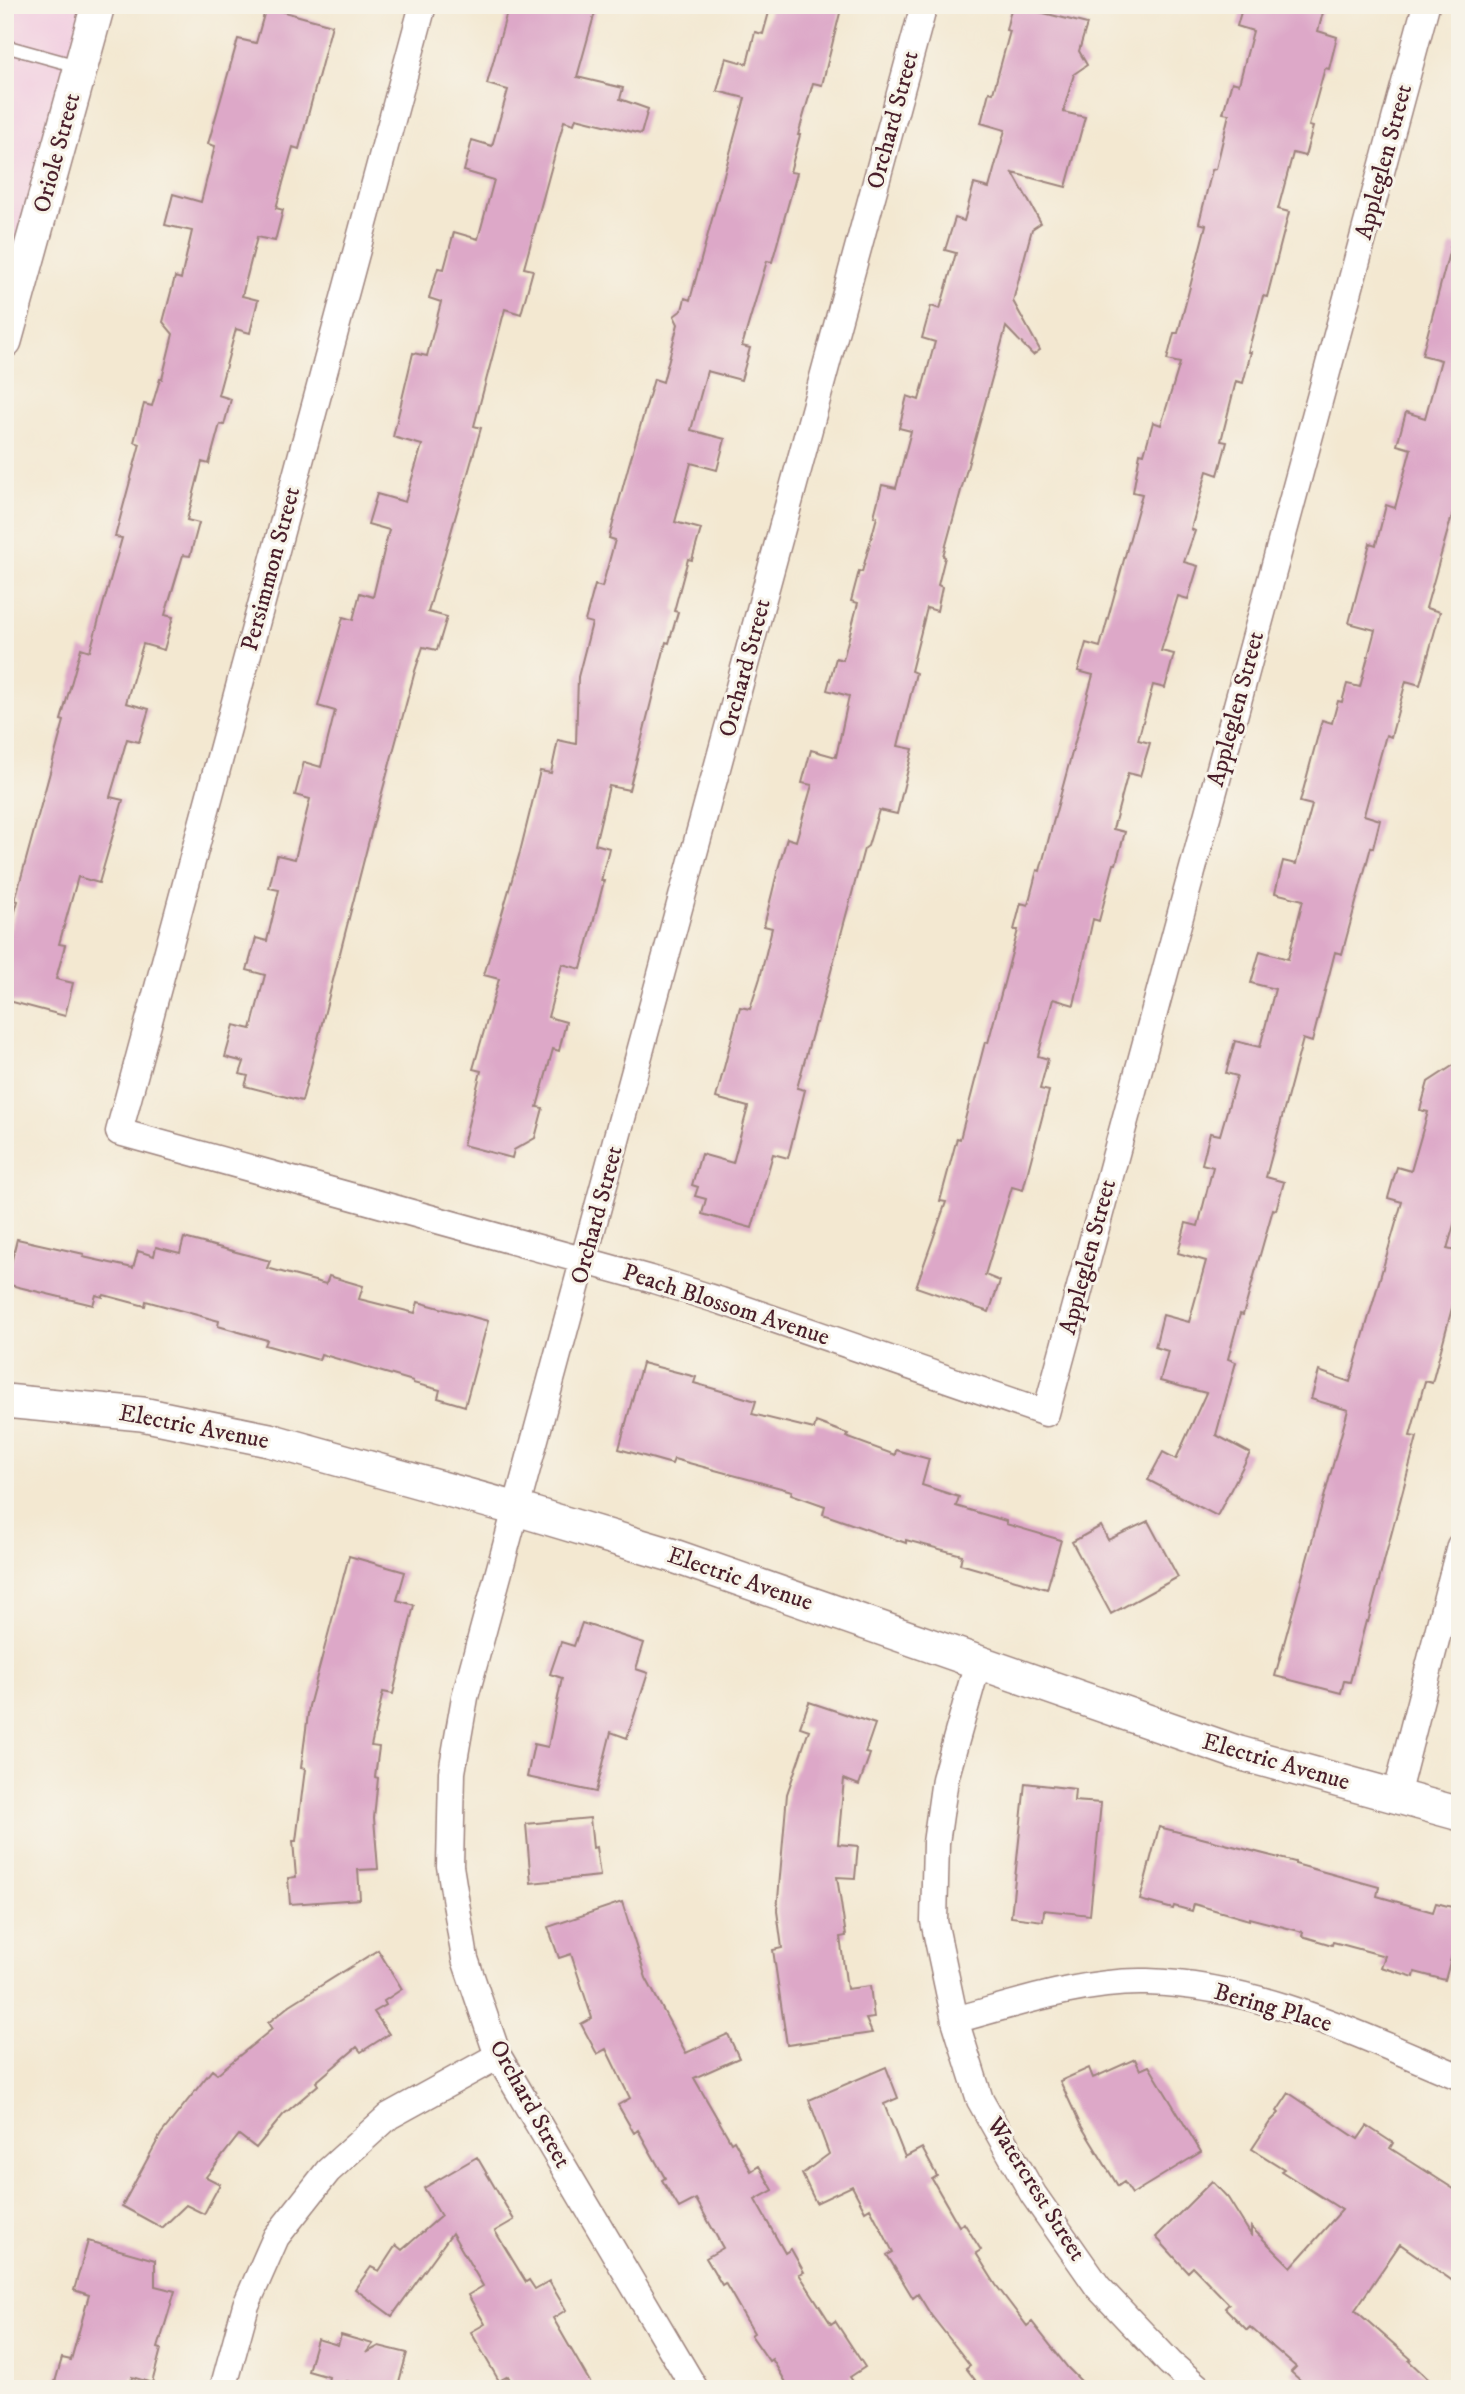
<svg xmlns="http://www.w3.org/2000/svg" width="1465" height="2394" viewBox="0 0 1465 2394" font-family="'IM FELL DW Pica',serif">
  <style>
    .built { fill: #f2cfe1 }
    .building { fill: #dda8c8 }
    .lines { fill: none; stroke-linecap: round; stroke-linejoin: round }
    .service-casing { stroke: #9e847e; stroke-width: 15 }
    .minor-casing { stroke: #9e847e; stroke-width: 29 }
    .tertiary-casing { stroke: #9e847e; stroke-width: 36 }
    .service { stroke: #fff; stroke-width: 12 }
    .minor { stroke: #fff; stroke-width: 26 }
    .tertiary { stroke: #fff; stroke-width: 33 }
    .labels { text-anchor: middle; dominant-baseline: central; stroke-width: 6; stroke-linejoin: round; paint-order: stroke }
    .street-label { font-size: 24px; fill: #4a1f2b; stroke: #f7f3e8 }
  </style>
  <rect width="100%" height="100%" fill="#f7f3e8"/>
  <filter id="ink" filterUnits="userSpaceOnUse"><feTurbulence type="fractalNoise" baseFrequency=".0143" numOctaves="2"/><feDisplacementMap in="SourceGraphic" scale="14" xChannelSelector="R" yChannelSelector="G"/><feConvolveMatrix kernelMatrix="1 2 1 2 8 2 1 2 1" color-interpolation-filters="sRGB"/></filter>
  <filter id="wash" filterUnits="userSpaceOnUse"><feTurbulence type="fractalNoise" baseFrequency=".00686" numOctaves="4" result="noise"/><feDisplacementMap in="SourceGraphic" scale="28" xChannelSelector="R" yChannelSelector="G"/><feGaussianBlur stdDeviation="1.57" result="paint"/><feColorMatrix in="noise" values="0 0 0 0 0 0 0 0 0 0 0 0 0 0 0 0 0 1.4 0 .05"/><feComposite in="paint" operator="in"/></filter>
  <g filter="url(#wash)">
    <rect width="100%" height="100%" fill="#f3e8d1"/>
    <path class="built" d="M5,5H98L5,341Z"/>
    <g id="blocks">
      <path class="building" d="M509,5H597L577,77L623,88L620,99L648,109L641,134L576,118L574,124L564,121L524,268L533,270L521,314L505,309L474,426L481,428L428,612L447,617L437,650L423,647L415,671L368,844L302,1101L245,1086L248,1076L240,1074L244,1062L225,1057L234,1025L251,1029L265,975L247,970L256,938L267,941L279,890L269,888L277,855L295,859L310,799L295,795L304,762L321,767L335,711L318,706L343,617L353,620L360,593L373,597L389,530L368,524L377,494L405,502L422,445L393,437L413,353L427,356L441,302L429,298L438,268L444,269L454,232L478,239L494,180L464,171L472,140L492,146L508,90L487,84Z
        M771,5H842L822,85L813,83L798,135H800L790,172L797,173L772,262L767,261L742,346L750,348L741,380L707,371L691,430L725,439L717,470L691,463L675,522L701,529L692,560L688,559L674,611L678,612L669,643L666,642L629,790L609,786L595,844L609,848L601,881H604L581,969L562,964L548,1017L566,1022L559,1051L553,1049L537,1107L543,1108L535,1138L514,1150L512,1158L463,1145L481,1071L473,1069L499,979L484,975L520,852L540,771L551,773L558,740L576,744L578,677L592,623L585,621L595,585L602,587L615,540L609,538L628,468L654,379L663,382L678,324L674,316L682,310L685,298L690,300L745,98L717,91L726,58L747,64L755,32L763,34Z
        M1012,5L1087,24L1079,51L1087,65L1074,74L1063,112L1085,117L1066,187L1013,173L1041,223L1032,229L1013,301L1040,350L1033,355L1006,327L943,556L945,557L938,585L942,587L937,611L927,608L911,671L916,673L898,746L913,749L897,814L879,810L868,846L864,849L817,1023H815L797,1088L805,1090L788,1158L773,1154L752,1228L702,1214L706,1199L695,1196L698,1187L692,1185L701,1154L733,1163L748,1107L716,1098L740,1007L750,1009L760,978L772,928L764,926L778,869L787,838L796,841L812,785L802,783L811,750L836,757L849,696L827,690L836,658L843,660L858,603L851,601L859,571L862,572L877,517L874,516L882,485L896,488L911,431L899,428L907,396L919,400L935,342L922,338L931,306L940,309L956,253L945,250L955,218L964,221L974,184L989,188L1005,130L981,123L989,92L993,93L1010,31L1006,30Z
        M1243,5H1325L1318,31L1337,37L1329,69L1325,68L1309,126L1313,127L1305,156L1293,153L1278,209L1289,212L1267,297L1263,296L1248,352H1251L1243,383L1236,381L1221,441L1227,442L1218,475L1207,471L1191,529L1195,531L1184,562L1198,566L1188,599L1178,596L1161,651L1174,654L1165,688L1153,685L1138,740L1150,743L1140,776L1128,773L1113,829L1125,832L1116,864H1114L1099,921L1093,919L1074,1005L1053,999L1038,1056L1048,1059L1040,1089L1049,1091L1023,1190L1012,1187L985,1275L1000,1281L989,1312L916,1287L946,1202L940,1201L957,1138L960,1139L985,1042L988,1043L1018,930H1014L1021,903L1028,905L1037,870L1040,871L1093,675L1078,671L1086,643L1100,647L1142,494L1133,492L1140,453L1144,454L1153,422L1161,425L1180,363L1167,360L1174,333H1178L1206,225L1199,223L1212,170L1216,169L1229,114L1223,113L1232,82L1239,84L1253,31L1237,26Z
        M266,7L332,25L299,149L293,147L276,208L283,210L275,241L257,237L242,296L258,300L250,333L236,329L218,395L231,399L224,425L220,424L209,464L202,462L187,520L199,523L190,556L183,555L165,615L173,617L164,650L143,644L126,703L149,709L139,742L127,739L110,797L123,800L99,883L78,877L59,944L65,945L56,979L73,983L65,1016L5,1000V947L18,901L15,900L64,721L61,720L81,648L90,651L122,538L115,537L140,444L134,442L144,404L152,406L160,379H162L173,334L163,322L175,277L181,279L192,231L165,225L173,194L201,202L215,146L208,144L238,39L256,43Z
        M1451,245L1460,246V487L1426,608L1440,612L1420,685L1406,681L1391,737L1386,735L1364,815L1380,820L1373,848L1371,847L1342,954L1335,952L1312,1042L1303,1039L1266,1177L1284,1182L1276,1210L1273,1209L1243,1315L1240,1314L1228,1359L1236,1362L1216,1435L1250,1453L1217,1516L1148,1480L1163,1452L1176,1459L1206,1393L1160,1381L1168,1351L1155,1347L1163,1315L1189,1322L1206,1261L1178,1253L1186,1223L1198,1226L1213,1167L1202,1164L1210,1133L1220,1135L1237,1076L1226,1073L1235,1041L1260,1047L1275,989L1251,983L1260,951L1288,959L1303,900L1275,893L1283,861L1296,864L1312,805L1300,802L1322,720L1332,723L1338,701L1342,702L1347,684L1360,687L1375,630L1349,623L1370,543L1376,545L1386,505L1395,508L1411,449L1397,445L1406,412L1425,418L1441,360L1422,355Z
        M1460,1061V1204L1447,1249L1460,1252V1278L1432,1383L1425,1381L1410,1436L1417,1437L1368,1622L1366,1621L1350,1682L1344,1681L1341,1693L1275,1676L1348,1410L1311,1399L1319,1371L1350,1382L1402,1202L1388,1198L1397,1167L1411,1171L1428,1112L1420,1110L1428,1082Z
        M184,1238L270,1261L267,1268L326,1284L329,1276L363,1286L359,1299L415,1313L418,1302L488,1321L465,1406L438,1398L440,1390L413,1383V1381L321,1354L319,1360L265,1345L267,1340L218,1326L219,1321L146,1301L145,1306L104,1295L103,1297L96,1295L93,1305L6,1284L17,1239L84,1254L83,1257L133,1268L138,1251L154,1256L156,1247L180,1253Z
        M642,1363L696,1377L694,1383L756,1401L752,1414L814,1429L816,1422L848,1434L846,1437L895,1455L896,1450L929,1459L922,1485L959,1497L956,1506L1006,1521V1524L1061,1540L1047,1589L960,1564L962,1555L906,1540V1543L823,1514L825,1506L791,1494L792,1491L674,1459L672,1464L619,1449Z
        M1148,1521L1178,1577L1111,1614L1072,1542L1101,1526L1108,1540Z
        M349,1556L405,1572L397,1600L414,1605L393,1694L383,1692L371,1746L379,1747L375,1777L378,1778L374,1818L378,1869L358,1870L360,1899L290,1904L288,1878L296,1877L293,1841H296L305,1769L301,1768L309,1706Z
        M582,1623L644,1643L636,1669L648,1673L627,1738L611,1732L596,1792L527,1777L534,1744L548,1747L562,1678L550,1674L561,1642L574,1646Z
        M809,1702L875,1724L865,1753L870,1754L859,1785L844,1779L838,1844L858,1846L855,1878L837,1877L846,1936L840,1937L847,1989L870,1986L874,2018L866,2019L872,2033L787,2045L773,1950L782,1948L777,1911L787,1794L809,1730L800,1727Z
        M1025,1783L1075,1789L1074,1801L1101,1803L1090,1915L1044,1910L1043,1921L1011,1917Z
        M590,1818L593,1848L596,1847L600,1876L531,1883L526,1824Z
        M1159,1827L1295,1862V1864L1379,1887L1377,1896L1433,1912L1436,1903L1460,1909V1926L1445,1980L1415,1972L1414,1977L1381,1967L1385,1956L1333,1942L1332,1945L1302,1936L1303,1932L1249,1918V1920L1194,1904L1192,1911L1174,1906L1173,1909L1140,1900Z
        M622,1902L646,1978L686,2053L728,2034L739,2058L694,2078L731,2142L734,2140L751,2171L759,2166L773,2190L755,2200L785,2253L791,2249L804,2272L799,2274L831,2324L835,2321L865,2367L850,2377L858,2389H790L772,2359L769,2361L751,2335L754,2333L725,2283L722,2285L706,2258L723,2248L696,2199L679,2208L662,2180L665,2178L638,2130L634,2133L618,2105L630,2098L606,2049L597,2054L581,2024L592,2018L571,1954L559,1958L548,1927Z
        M378,1950L402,1989L384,2001L386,2005L374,2012L389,2034L361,2052L357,2047L316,2082L318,2085L283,2115L256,2148L239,2135L206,2177L220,2184L204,2214L186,2205L162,2228L122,2206L161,2134L212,2070L217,2074L272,2029L268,2023L290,2005Z
        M1135,2059L1140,2070L1149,2066L1201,2152L1132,2194L1124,2182L1118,2186L1080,2124L1060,2081L1089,2068L1093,2078Z
        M886,2067L898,2098L884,2104L905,2157L922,2148L937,2176L932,2179L959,2226L964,2223L981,2250L976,2253L996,2285L1027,2326L1032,2322L1068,2368L1089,2389H982L966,2368L970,2365L931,2315L918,2294L913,2298L887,2255L893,2252L870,2208L865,2211L852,2186L816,2203L802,2174L829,2154L809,2100Z
        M1289,2093L1358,2139L1367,2126L1393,2143L1390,2148L1460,2193V2286L1400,2244L1355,2310L1411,2359L1409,2361L1439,2389H1310L1291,2372L1296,2367L1250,2327L1247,2330L1225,2308L1229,2304L1193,2267L1188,2272L1156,2237L1212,2181L1228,2198L1251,2235V2227L1291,2267L1342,2210L1281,2171L1284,2169L1252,2149L1270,2122L1279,2113L1277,2111Z
        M477,2157L514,2220L495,2231L526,2282L529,2280L535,2289L549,2281L566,2310L553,2318L594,2389H515L508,2376L499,2381L471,2332L485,2324L468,2295L483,2286L452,2233L392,2316L355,2289L371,2267L379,2271L396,2245L402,2250L441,2216L424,2188Z
        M88,2241L155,2260V2286L175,2291L158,2348L161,2349L152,2383L132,2377L129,2389H53L62,2358L71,2360L89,2295L74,2290Z
        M341,2335L373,2344L366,2353L379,2346L407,2353L397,2389H373L346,2381L340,2389H326L329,2377L308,2371L317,2339L338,2345Z"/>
    </g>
  </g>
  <g filter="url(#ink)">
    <use href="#blocks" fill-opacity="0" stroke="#9e847e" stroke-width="2"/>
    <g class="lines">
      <defs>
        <path id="service" d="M5,46L81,67"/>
        <path id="minor" d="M423,5L119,1132L654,1280L721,1301L1046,1413L1426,5
          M978,1662L945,1779L936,1843L934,1921L955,2020L980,2100L1033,2194L1098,2287L1170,2363L1200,2389
          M1396,1796L1460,1546
          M955,2020C1015,2004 1084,1980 1147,1982C1259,1985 1359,2035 1460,2077
          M223,2389L246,2305L276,2237L328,2171L389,2116L498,2056
          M695,2389L498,2056L465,1959L450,1866L452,1772L465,1697L924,5"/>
        <path id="tertiary" d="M5,341L98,5
          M5,1401L142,1414L269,1440L517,1509L671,1555L1239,1753L1460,1814"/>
      </defs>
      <use href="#service" class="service-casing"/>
      <use href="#minor" class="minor-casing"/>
      <use href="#tertiary" class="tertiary-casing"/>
      <use href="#service" class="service"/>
      <use href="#minor" class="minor"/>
      <use href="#tertiary" class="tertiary"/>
    </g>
  </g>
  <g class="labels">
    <g class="street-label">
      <text transform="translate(893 120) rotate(-75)">Orchard Street</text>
      <text transform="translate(57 153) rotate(-75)">Oriole Street</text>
      <text transform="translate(1384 162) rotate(-75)">Appleglen Street</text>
      <text transform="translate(271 569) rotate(-75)">Persimmon Street</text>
      <text transform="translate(745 668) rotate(-75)">Orchard Street</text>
      <text transform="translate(1236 709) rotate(-75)">Appleglen Street</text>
      <text transform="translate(597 1215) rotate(-75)">Orchard Street</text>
      <text transform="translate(1088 1257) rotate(-75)">Appleglen Street</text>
      <text transform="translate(726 1305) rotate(18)">Peach Blossom Avenue</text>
      <text transform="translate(194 1427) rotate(11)">Electric Avenue</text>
      <text transform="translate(740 1579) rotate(19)">Electric Avenue</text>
      <text transform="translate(1276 1762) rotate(16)">Electric Avenue</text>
      <text transform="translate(1273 2008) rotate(16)">Bering Place</text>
      <text transform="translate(530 2104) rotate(61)">Orchard Street</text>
      <text transform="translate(1036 2189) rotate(58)">Watercrest Street</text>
    </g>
  </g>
  <rect width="1465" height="2394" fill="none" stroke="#f7f3e8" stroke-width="28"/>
</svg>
